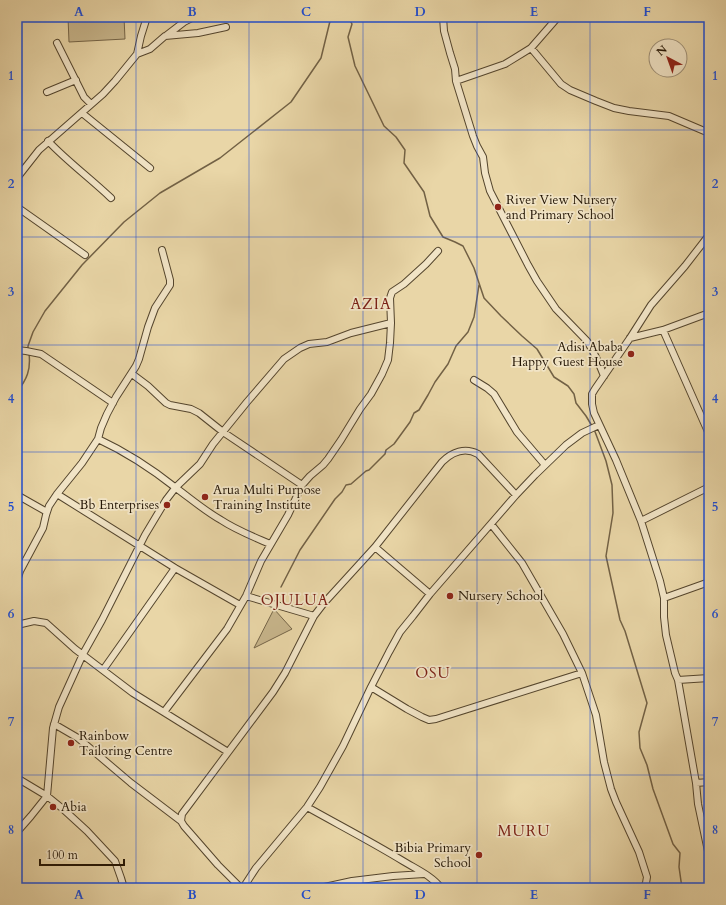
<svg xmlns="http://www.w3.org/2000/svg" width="726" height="905" viewBox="0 0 726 905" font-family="Cardo,serif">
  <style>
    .green { fill: #c7b58b; stroke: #756548 }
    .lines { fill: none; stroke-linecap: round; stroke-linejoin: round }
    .stream { stroke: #726145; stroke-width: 1.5 }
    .minor-casing { stroke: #54452d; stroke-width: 8 }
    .minor { stroke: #f1e4c6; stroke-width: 6 }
    .grid { fill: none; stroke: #1d4ed8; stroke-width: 1; stroke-opacity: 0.55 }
    .poi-dot { fill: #8f2418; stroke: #f1e4c6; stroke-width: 1.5 }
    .labels { text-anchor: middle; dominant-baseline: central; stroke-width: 3.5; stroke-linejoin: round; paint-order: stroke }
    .poi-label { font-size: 13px; fill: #231504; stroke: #f1e4c6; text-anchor: start }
    .quarter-label { font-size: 15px; letter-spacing: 1px; fill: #7a1f14; stroke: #f1e4c6 }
    .neatline { fill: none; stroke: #1d4ed8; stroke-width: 1.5 }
    .grid-label { font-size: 13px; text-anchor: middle; font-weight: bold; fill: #1d4ed8 }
  </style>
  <rect width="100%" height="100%" fill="#e9d6a7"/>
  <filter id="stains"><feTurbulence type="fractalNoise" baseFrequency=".005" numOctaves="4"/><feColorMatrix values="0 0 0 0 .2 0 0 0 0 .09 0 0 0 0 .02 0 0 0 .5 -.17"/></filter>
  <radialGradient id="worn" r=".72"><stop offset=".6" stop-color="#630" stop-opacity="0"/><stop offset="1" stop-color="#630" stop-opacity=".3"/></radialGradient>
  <path class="green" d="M68,17H124L125,39L69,42Z
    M274,609L292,629L254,648Z"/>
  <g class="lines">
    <path class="stream" d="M348,17L352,24L348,37L355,66L384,126L396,137L405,150L404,163L424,192L430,216L443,237L455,242L463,246L474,268L484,298L501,316L522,336L537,349L554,377L568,386L574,394L576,403L586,416L592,426
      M28,350V346L33,332L45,311L82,265L124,222L160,193L220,158L291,102L321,58L331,17
      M17,392C27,379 31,370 29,353
      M594,429L606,461L612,485L613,513L606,556L620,620L625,631L647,703L639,732L640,748L647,765L653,789L673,844L680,853L679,867L682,888
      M281,587L300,550L335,499L342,492L346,485L351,484L366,471L369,470L385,454L386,450L394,444L410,422L414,413L419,410L428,395L435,382L448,364L456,346L468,332L474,317L479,285"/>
    <defs>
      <path id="minor" d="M443,17L444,31L450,53L455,69L456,81L473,136L477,146L483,157L485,173L490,191L528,265L537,281L556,309L587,341C594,352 599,363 604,376
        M167,35L184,22L194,17
        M57,43L84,97L91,104
        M531,48L558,17
        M137,54L141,36L147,17
        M456,81L505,64L531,48L561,84L570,90L596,101L614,108L629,111L669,116L709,133
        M47,92L76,80
        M82,113L150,168
        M48,141C68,162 90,178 111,198
        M17,178L39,150L103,94L115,81L137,54L150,49L165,36L198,33L226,27
        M17,207L85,255
        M709,235L685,266L651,305L630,338L595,389L592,394V404L594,413L616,460L641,521L660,581L664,598V617L666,635L675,673L678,680L696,783L698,804L709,856
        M663,330L709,434
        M630,338L663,330L709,313
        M17,350L26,351L41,354L113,403
        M132,374L148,386L166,403L170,405L191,409L199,413L223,432L302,485
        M474,380L487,388L494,394L517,432L545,465
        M98,439C126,452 152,469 176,488C191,499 205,511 221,520C236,530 254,537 270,544
        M57,494L175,568L240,605
        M17,495L47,512
        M641,521L709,487
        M491,524L522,563L563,634L582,673L596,715L604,762L611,789L616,802L639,852L647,877L646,883L643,888
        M375,547L430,594
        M17,581L20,571L43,528L46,515L49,506L57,494L82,463L98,439L101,428L107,414L116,397L136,366L139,359L148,327L155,308L168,288L170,285V280L162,250
        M246,596L314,616
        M664,598L709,582
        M17,625L34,621L46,623L75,649L133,693L228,752
        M103,670L175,568
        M678,680L709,678
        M371,687L407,709L422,717L429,720L436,719L582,673
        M164,712L227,629L246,596L261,561L288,515L302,485L310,476L323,465L328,459L341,440L360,409L371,394L382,374L388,360L390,343L391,323
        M54,724L78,738L131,783L181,821
        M17,778L47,796L63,809L87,831L115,861L121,878L124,888
        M696,783L709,782
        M307,807C339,825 372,842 403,861C416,869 432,876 441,888
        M17,832L31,816L47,796L53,728L59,707L83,654L102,620L145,535L166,500L176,487L200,464L213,444L247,402L284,359L300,348L309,344L327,342L351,333L391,323L390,298L392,292L404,284L426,264L438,251
        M241,888L218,865L184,826L181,821L182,814L273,692L285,673L314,616L324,603L375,547L442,462C452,452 465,447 478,454L516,495
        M243,888L256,868L307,807L320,787L343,746L371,687L389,652L400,632L413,616L430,594L516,495L535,475L566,445L582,433L599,425
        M320,888L352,881L393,876L424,874"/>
    </defs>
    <use href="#minor" class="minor-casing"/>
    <use href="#minor" class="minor"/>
  </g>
  <path class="grid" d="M136,17V888M249,17V888M363,17V888M477,17V888M590,17V888M17,130H709M17,237H709M17,345H709M17,452H709M17,560H709M17,668H709M17,775H709"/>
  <g class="poi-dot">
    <circle cx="498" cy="207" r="4"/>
    <circle cx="631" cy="354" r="4"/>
    <circle cx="205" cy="497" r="4"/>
    <circle cx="167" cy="505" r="4"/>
    <circle cx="450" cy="596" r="4"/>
    <circle cx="71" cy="743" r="4"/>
    <circle cx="53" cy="807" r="4"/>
    <circle cx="479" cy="855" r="4"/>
  </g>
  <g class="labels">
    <g class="poi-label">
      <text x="506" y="200">River View Nursery<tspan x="506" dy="15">and Primary School</tspan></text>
      <text x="623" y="347" text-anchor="end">Adisi Ababa<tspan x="623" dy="15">Happy Guest House</tspan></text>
      <text x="213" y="490">Arua Multi Purpose<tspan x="213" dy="15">Training Institute</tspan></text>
      <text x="159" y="505" text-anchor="end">Bb Enterprises</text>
      <text x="458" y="596">Nursery School</text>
      <text x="79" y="736">Rainbow<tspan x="79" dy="15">Tailoring Centre</tspan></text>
      <text x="61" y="807">Abia</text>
      <text x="471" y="848" text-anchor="end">Bibia Primary<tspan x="471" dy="15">School</tspan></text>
    </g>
    <g class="quarter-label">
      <text x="371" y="304">AZIA</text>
      <text x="295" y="600">OJULUA</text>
      <text x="433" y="673">OSU</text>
      <text x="524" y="831">MURU</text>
    </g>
  </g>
  <rect width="726" height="905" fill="none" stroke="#e9d6a7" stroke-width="44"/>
  <g transform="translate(668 58) rotate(319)"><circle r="19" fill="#f1e4c6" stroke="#9f9178"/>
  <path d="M0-3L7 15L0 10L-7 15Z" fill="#8f2418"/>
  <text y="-6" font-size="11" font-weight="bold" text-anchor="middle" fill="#231504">N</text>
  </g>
  <path d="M40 859v6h84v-6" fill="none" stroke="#231504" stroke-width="2"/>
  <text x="46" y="859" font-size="12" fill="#231504" stroke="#f1e4c6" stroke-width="3" paint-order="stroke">100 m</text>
  <rect x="22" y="22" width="682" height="861" class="neatline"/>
  <g class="grid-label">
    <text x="79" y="16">A</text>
    <text x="192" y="16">B</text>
    <text x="306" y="16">C</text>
    <text x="420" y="16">D</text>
    <text x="534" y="16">E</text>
    <text x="647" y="16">F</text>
    <text x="11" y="80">1</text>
    <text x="715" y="80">1</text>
    <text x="11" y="188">2</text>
    <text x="715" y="188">2</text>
    <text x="11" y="296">3</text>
    <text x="715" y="296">3</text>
    <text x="11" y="403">4</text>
    <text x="715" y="403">4</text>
    <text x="11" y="511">5</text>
    <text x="715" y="511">5</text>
    <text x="11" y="618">6</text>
    <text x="715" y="618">6</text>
    <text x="11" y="726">7</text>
    <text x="715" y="726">7</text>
    <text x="11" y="834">8</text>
    <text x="715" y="834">8</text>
    <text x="79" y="899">A</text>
    <text x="192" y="899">B</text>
    <text x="306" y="899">C</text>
    <text x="420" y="899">D</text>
    <text x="534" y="899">E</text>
    <text x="647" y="899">F</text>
  </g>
  <rect width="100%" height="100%" filter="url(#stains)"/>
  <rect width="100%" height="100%" fill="url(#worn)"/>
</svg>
